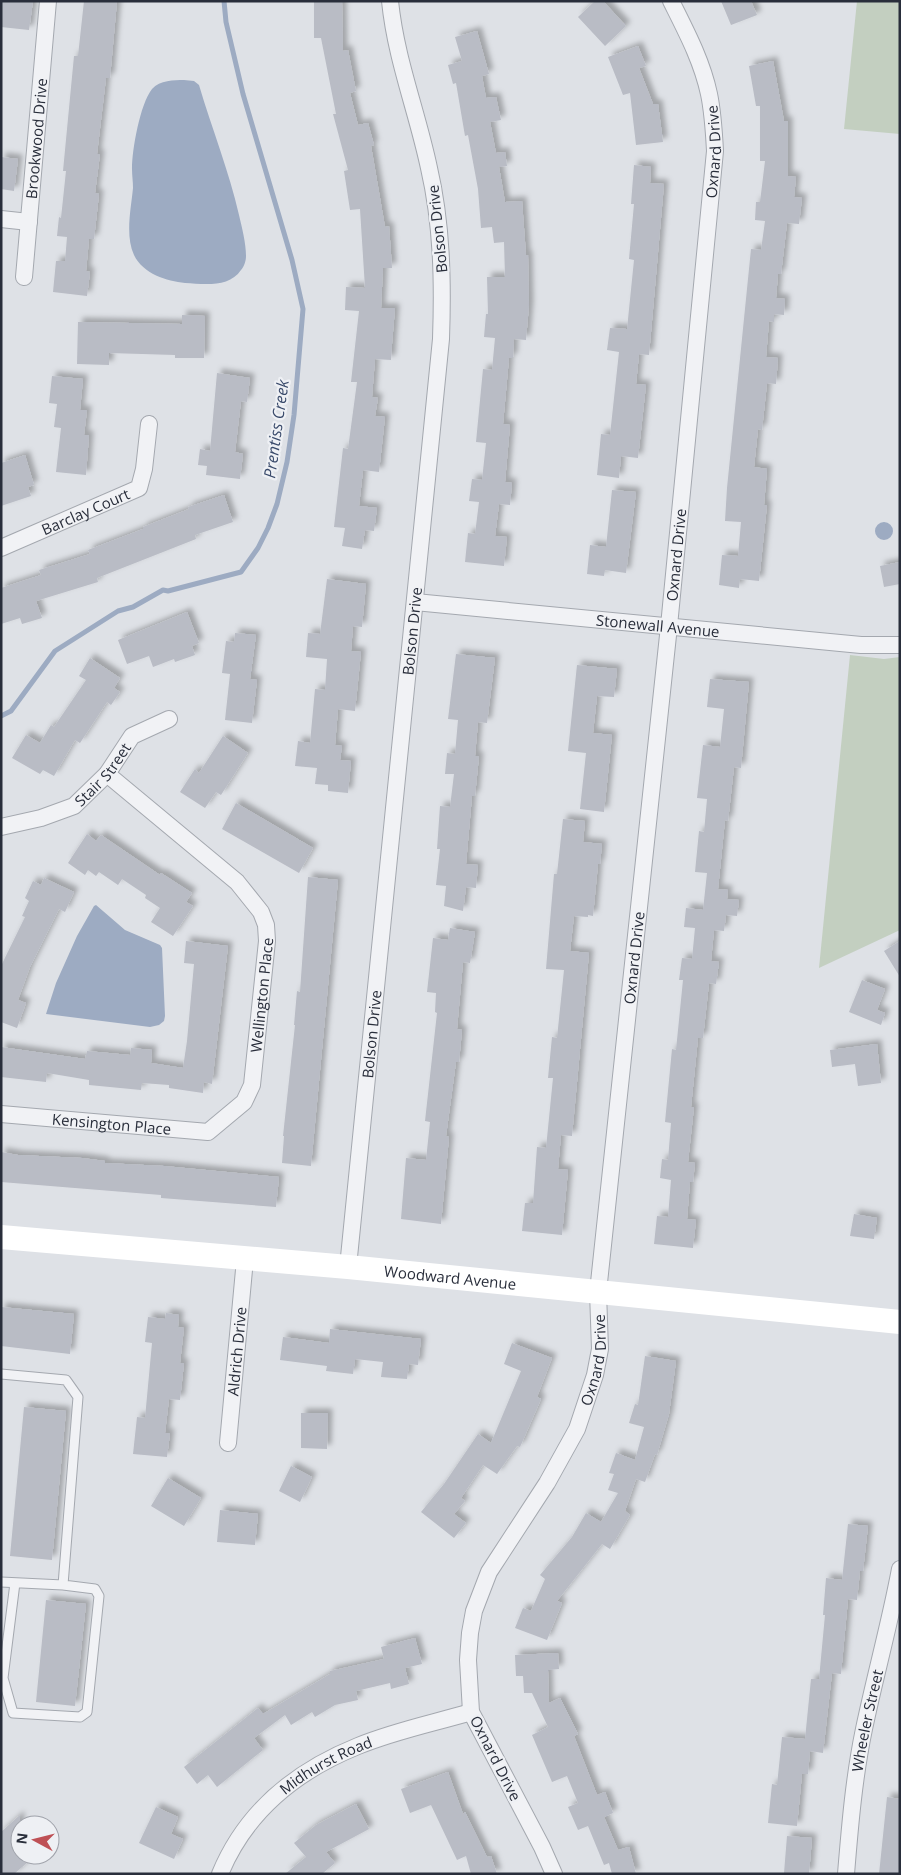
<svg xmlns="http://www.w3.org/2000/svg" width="901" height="1875" viewBox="0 0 901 1875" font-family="'Open Sans',sans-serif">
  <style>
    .green { fill: #c3cfc0 }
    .water { fill: #9dabc2 }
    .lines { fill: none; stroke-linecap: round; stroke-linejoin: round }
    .stream { stroke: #9dabc2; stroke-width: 5 }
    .building { fill: #b9bcc5; filter: url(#shadow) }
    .lane-casing { stroke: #a4a8af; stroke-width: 11 }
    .street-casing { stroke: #a4a8af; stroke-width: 18 }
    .lane { stroke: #f1f2f5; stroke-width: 9 }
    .street { stroke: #f1f2f5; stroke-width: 16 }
    .secondary { stroke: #fff; stroke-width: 24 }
    .labels { text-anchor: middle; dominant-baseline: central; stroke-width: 4.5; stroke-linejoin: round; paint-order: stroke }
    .street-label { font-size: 15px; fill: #292e3b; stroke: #eef0f4 }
    .water-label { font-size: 16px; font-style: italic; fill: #38496a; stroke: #eef0f4 }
  </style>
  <defs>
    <filter id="shadow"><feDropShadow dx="4.5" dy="-4.5" stdDeviation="2.5" flood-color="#0004"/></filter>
  </defs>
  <rect width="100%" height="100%" fill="#dee1e6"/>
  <path class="green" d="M857,1H900V134L844,129Z
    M850,655L884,659L900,657V930L819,968Z"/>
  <path class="water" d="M184,80L194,81L199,85C212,129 229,171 239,215C242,228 246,243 246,256C246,261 244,267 241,270C229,288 204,284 185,283C167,281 143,274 134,255C125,235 131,209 133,188C133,182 132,175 132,169C132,150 140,104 152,89C160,80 174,80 184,80Z
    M875 531a9 9 0 1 1 18 0a9 9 0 1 1-18 0Z
    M96,905L125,930L160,945L162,948L165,1016L164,1021L159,1025L150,1027L46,1014L56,983L77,936L94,906Z"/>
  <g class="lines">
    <path class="stream" d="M1,716L11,711L55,651L118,611L133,607L163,590L168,591L241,572L258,548L268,528L277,504L287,462L294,415L303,309L292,260L243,94L226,22L224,1"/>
  </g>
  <path class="building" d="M1,1H33L29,30L1,27Z
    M84,1H117L110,78H106L97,154H100L95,193L99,194L94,239H89L86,271L90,272L87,296L53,292L56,261H65L67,237L57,236L59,217L61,218L66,171H63L74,56H78Z
    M314,1H342L343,51L348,50L356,91L350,93L358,125L368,123L374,145L371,146L385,227L389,226L392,268H383L381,308H395L392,344L391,360L375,359L372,397L378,398L375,416L385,417L379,472L363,470L359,506L377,508L374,531L365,530L362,549L342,546L345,528L334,527L343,448L348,449L357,382H351L359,311L345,310L346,287L365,288L360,209L350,210L344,171L348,170L333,114H336L321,38H314Z
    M595,1H603L626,26L605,46L578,17Z
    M721,1H751L757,15L731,25Z
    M477,31L489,74L482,76L486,98L496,97L501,120L490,122L496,153L505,152L507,166L499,167L505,202L522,201L526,255H528L529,305L526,340L514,339L513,358H509L503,424L510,425L505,482L512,483L510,505L499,504L495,536L507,537L504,566L465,562L468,533L475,534L479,502L469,501L472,479L482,480L486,443L476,442L483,369L492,370L495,338L484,337L486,314H488L487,277H505L504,242L494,243L492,227L481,228L478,189L468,135L465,136L456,83L453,84L448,65L462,61L455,37Z
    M638,46L646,66L639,68L653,104H658L663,142L636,145L630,93L623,95L608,57Z
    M773,61L784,121H788V176L796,177L794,197L802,198L799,224L787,223L781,274H778L776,298L785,299L784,315L774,314V322L769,321L766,357L778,358L776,384L767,383L762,430L758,429L754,467L767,469L764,505H767L759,581L740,579L739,588L719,585L722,555L738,556L741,522L725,521L727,488L751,249L761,250L765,221L755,220L756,202H760L765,161H760V106H756L749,66Z
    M1,157L18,159L14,191L1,189Z
    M634,165L651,167L650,183L664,184L649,355L639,354L636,384L646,385L638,458L621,456L619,478L597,475L601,434L610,435L619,352L607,350L610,328L627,329L634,260L629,259L634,204H631Z
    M182,315L205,316L204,358H175V355L109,353V365L77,364L78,322L182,324Z
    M217,373L250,378L247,402L241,401L235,452L243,454L240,479L206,475L207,466L198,465L200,449L210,451Z
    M52,376L83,379L80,410H87L84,435H89L86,475L56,472L61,428L54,427L57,404L49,403Z
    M25,455L34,485L28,487L31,496L1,506V463Z
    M612,490L636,492L626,573L605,570L604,576L587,574L590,545L606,547Z
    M224,495L233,522L195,535L196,539L97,578L98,582L36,601L42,618L22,624L20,618L1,624V588L41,575L39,570L90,554L88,550L143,529V527L189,509L188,507Z
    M900,562V584L884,587L880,566Z
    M327,579L366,584L362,627L353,626L351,651L361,652L355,711L338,709L335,745L342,746L340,760L351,761L348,793L328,791V785L315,784L317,768L295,766L298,741L310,743L315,689L325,690L327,659L306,657L308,633L320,634Z
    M187,612L199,643L192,646L195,655L175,662L174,659L153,667L149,656L127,664L118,640Z
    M235,633L256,635L250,679L257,680L252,723L225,720L230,674L222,673L226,641L234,642Z
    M456,654L495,658L487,723L478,722L475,756H479L475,796H472L466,864L478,865L476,888L466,887L463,911L444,906L446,886L436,885L440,849H437L440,806L450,807L454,774H445L447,753L455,754L458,720L448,719Z
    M90,658L120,678L114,688L120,692L111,705L107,702L80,743L75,740L54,776L43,770L40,774L12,758L26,735L40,743L51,725L54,727L86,680L79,676Z
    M577,665L617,669L614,697L597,696L593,733L612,735L604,812L580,809L586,753L568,751Z
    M710,679L749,682L741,768L734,767L728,821L725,820L718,889L728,890L727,899L739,900L737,916L726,915L724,931L714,930L711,961L719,962L716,984L709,983L703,1038H698L691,1107H694L688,1162L695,1163L693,1182H690L687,1219L696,1220L693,1248L654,1244L657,1216L668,1217L671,1180L660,1178L662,1159L668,1160L671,1123L665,1122L672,1049L676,1050L683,980H679L682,958L692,959L695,928L684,927L686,908L703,910L707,873L695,872L699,831L704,832L707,799L697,798L703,745L720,747L724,709L707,707Z
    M223,736L248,753L221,795L216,792L205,808L180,792L195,769L199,773Z
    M236,803L313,848L299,873L222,829Z
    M563,819L585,821L583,842L602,844L600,864H598L593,916L588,915V917L574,916L570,951L589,953L572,1136L561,1135L558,1169L568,1170L562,1235L522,1231L525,1203H533L537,1147L546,1148L553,1078H548L552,1037L557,1038L564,970L546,969L554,874H557Z
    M87,834L96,841L101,835L160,875L161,873L192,893L186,902L193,906L173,936L151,922L160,908L145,898L146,895L122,879L118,885L99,872L96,876L88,870L85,875L68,863Z
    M308,877L338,880L311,1166L282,1163L284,1136H283L295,1025H294L297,991L300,992Z
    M44,878L74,892L65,912L59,909L30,967L18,1000L26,1003L17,1028L1,1022V966L25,917L22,916L29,901L25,898L33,881L41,885Z
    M450,928L475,932L470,963L463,962L457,1029L462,1030L459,1062H456L446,1136L449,1137L441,1224L401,1219L406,1158L426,1160L430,1122L425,1121L437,1013L435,1012L436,993L427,992L433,938L448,940Z
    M186,941L228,946L212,1084L204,1082L203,1093L169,1088V1085L142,1083L141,1090L89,1085V1080L47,1073L46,1082L1,1077V1047L85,1059L87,1051L130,1055L131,1048L152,1050L151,1063L183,1068L187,1041L194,964L184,963Z
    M900,941V977L884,951Z
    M862,980L885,989L877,1010L885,1013L881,1025L849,1012Z
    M877,1044L881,1083L858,1086L855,1064L832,1067L830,1050Z
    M1,1152L18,1155L82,1158L105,1161V1163L164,1166L279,1177L276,1207L161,1198V1195L1,1182Z
    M854,1214L877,1218L874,1239L850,1236Z
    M1,1307L74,1314L70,1354L1,1346Z
    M166,1313L179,1315L178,1327L184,1328L180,1363H184L180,1400L169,1399L165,1433H170L167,1457L133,1454L137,1417L145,1418L152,1343L145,1342L148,1317L165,1319Z
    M330,1329L421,1339L418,1365L409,1364L407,1379L381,1377L383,1362L355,1359L353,1374L326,1371L327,1366L280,1360L283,1337L329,1343Z
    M512,1343L552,1358L537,1397L541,1399L520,1447L517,1446L497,1474L483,1465L461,1498L465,1501L454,1514L466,1523L454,1538L421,1512L444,1484L478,1434L491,1443L521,1371L504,1364Z
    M645,1356L676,1361L669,1414L657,1455L655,1454L645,1482L636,1479L625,1511L630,1515L610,1549L602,1544L557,1601L562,1603L547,1640L515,1628L523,1608L531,1611L545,1579L540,1575L572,1537L586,1513L601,1522L618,1493L608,1490L614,1474L609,1473L616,1453L635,1460L644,1427L629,1423L635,1404L638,1405Z
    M24,1407L66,1411L52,1560L10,1556Z
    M301,1413H328L327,1449L301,1448Z
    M291,1466L312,1477L300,1502L279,1491Z
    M168,1478L201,1498L184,1526L151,1506Z
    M220,1510L258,1514L255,1545L217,1542Z
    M848,1524L868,1526L863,1571H860L857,1600L848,1599L841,1674L832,1673L823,1753L810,1751L808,1774H802L797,1826L768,1823L772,1784L777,1785L782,1737L805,1739L811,1679H819L825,1615H823L826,1578L842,1580Z
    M46,1600L86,1604L75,1706L36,1702Z
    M415,1638L422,1664L405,1668L409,1684L391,1689L390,1683L356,1691L358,1700L335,1705L315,1717L312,1712L291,1725L285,1715L254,1738L263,1750L217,1787L208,1775L197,1784L184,1767L258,1708L263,1714L330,1674V1671L384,1659L381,1647Z
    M558,1653L559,1669L548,1670L549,1703L560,1698L578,1734L574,1736L597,1795L605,1792L613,1813L604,1817L618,1850L629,1847L636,1874H612L609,1863L604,1865L588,1826L578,1830L568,1807L578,1803L567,1776L552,1782L532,1735L548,1727L532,1693H524L523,1676H516L515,1655Z
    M448,1772L463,1814L465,1812L487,1857L491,1856L497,1874H471L466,1856L457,1860L431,1805L410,1813L401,1789Z
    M887,1797L900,1799V1874H879Z
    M356,1804L369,1829L326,1852L335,1863L322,1874H285L306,1857L294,1843L316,1825Z
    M156,1807L178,1817L171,1834L183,1839L174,1859L139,1843Z
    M20,1815V1855H36L14,1874H1V1832Z
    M787,1836L812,1838L809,1874L784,1873Z"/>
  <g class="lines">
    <defs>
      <path id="lane" d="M1,1374L66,1380L78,1397L63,1585L95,1589L99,1596L87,1712L80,1717L13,1713L3,1678L15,1583
        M1,1582L63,1585"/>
      <g id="street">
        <path d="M1,219L29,222"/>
        <path id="s1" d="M24,277L48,1"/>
        <path id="s2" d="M1,548L139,488L144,469L149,424"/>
        <path id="s3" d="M415,602L861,645H900"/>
        <path id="s4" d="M1,827L41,818L74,806L107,774L132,736L169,719"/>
        <path id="s5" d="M1,1114L208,1132L244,1102L252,1085L267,941L266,925L261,912L237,882L107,774"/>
        <path id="s6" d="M348,1267L441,339C443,282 442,224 429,168C417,111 396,60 390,1"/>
        <path id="s7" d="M228,1443L245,1259"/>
        <path id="s8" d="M220,1874C246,1811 296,1771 358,1746C394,1731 434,1723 471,1712"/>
        <path id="s9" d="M554,1874L542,1847L471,1712L468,1660L470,1633L474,1611L489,1572L547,1483L577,1429L595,1375L600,1349L598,1292L669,626L715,151C714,132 713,113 709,94C702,61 686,31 671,1"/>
        <path id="s10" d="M846,1874C850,1825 854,1777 864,1729C875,1676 890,1623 900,1569"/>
      </g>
    </defs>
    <use href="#lane" class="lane-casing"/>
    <use href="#street" class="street-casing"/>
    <use href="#lane" class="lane"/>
    <use href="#street" class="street"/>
    <path class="secondary" id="s11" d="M1,1237L348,1267L900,1322"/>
  </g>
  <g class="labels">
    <g class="street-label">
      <text stroke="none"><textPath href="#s1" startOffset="139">Brookwood Drive</textPath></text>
      <text stroke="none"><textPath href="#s9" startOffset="1780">Oxnard Drive</textPath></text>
      <text transform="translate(437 229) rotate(-96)">Bolson Drive</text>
      <text stroke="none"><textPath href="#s2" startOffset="92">Barclay Court</textPath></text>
      <text stroke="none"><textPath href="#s9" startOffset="1375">Oxnard Drive</textPath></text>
      <text stroke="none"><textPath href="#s3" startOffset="244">Stonewall Avenue</textPath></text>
      <text stroke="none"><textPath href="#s6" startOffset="639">Bolson Drive</textPath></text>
      <text stroke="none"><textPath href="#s4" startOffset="119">Stair Street</textPath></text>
      <text stroke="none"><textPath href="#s9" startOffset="970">Oxnard Drive</textPath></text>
      <text stroke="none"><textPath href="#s5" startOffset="364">Wellington Place</textPath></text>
      <text stroke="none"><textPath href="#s6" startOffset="234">Bolson Drive</textPath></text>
      <text stroke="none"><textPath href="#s5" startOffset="111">Kensington Place</textPath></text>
      <text stroke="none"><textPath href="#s11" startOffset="451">Woodward Avenue</textPath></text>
      <text stroke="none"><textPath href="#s7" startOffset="92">Aldrich Drive</textPath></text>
      <text stroke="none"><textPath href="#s9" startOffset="565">Oxnard Drive</textPath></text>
      <text stroke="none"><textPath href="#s10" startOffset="155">Wheeler Street</textPath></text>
      <text transform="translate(496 1758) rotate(63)">Oxnard Drive</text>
      <text stroke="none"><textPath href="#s8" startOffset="156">Midhurst Road</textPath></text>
    </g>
    <g class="water-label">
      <text transform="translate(276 429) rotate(-82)">Prentiss Creek</text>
    </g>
  </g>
  <rect width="901" height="1875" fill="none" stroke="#292e3b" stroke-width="5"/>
  <g transform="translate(35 1840) rotate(277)"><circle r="24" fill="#eef0f4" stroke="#9fa2aa"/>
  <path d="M0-4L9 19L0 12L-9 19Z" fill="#be5055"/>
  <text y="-8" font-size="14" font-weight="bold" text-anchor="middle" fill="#292e3b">N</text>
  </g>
</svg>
